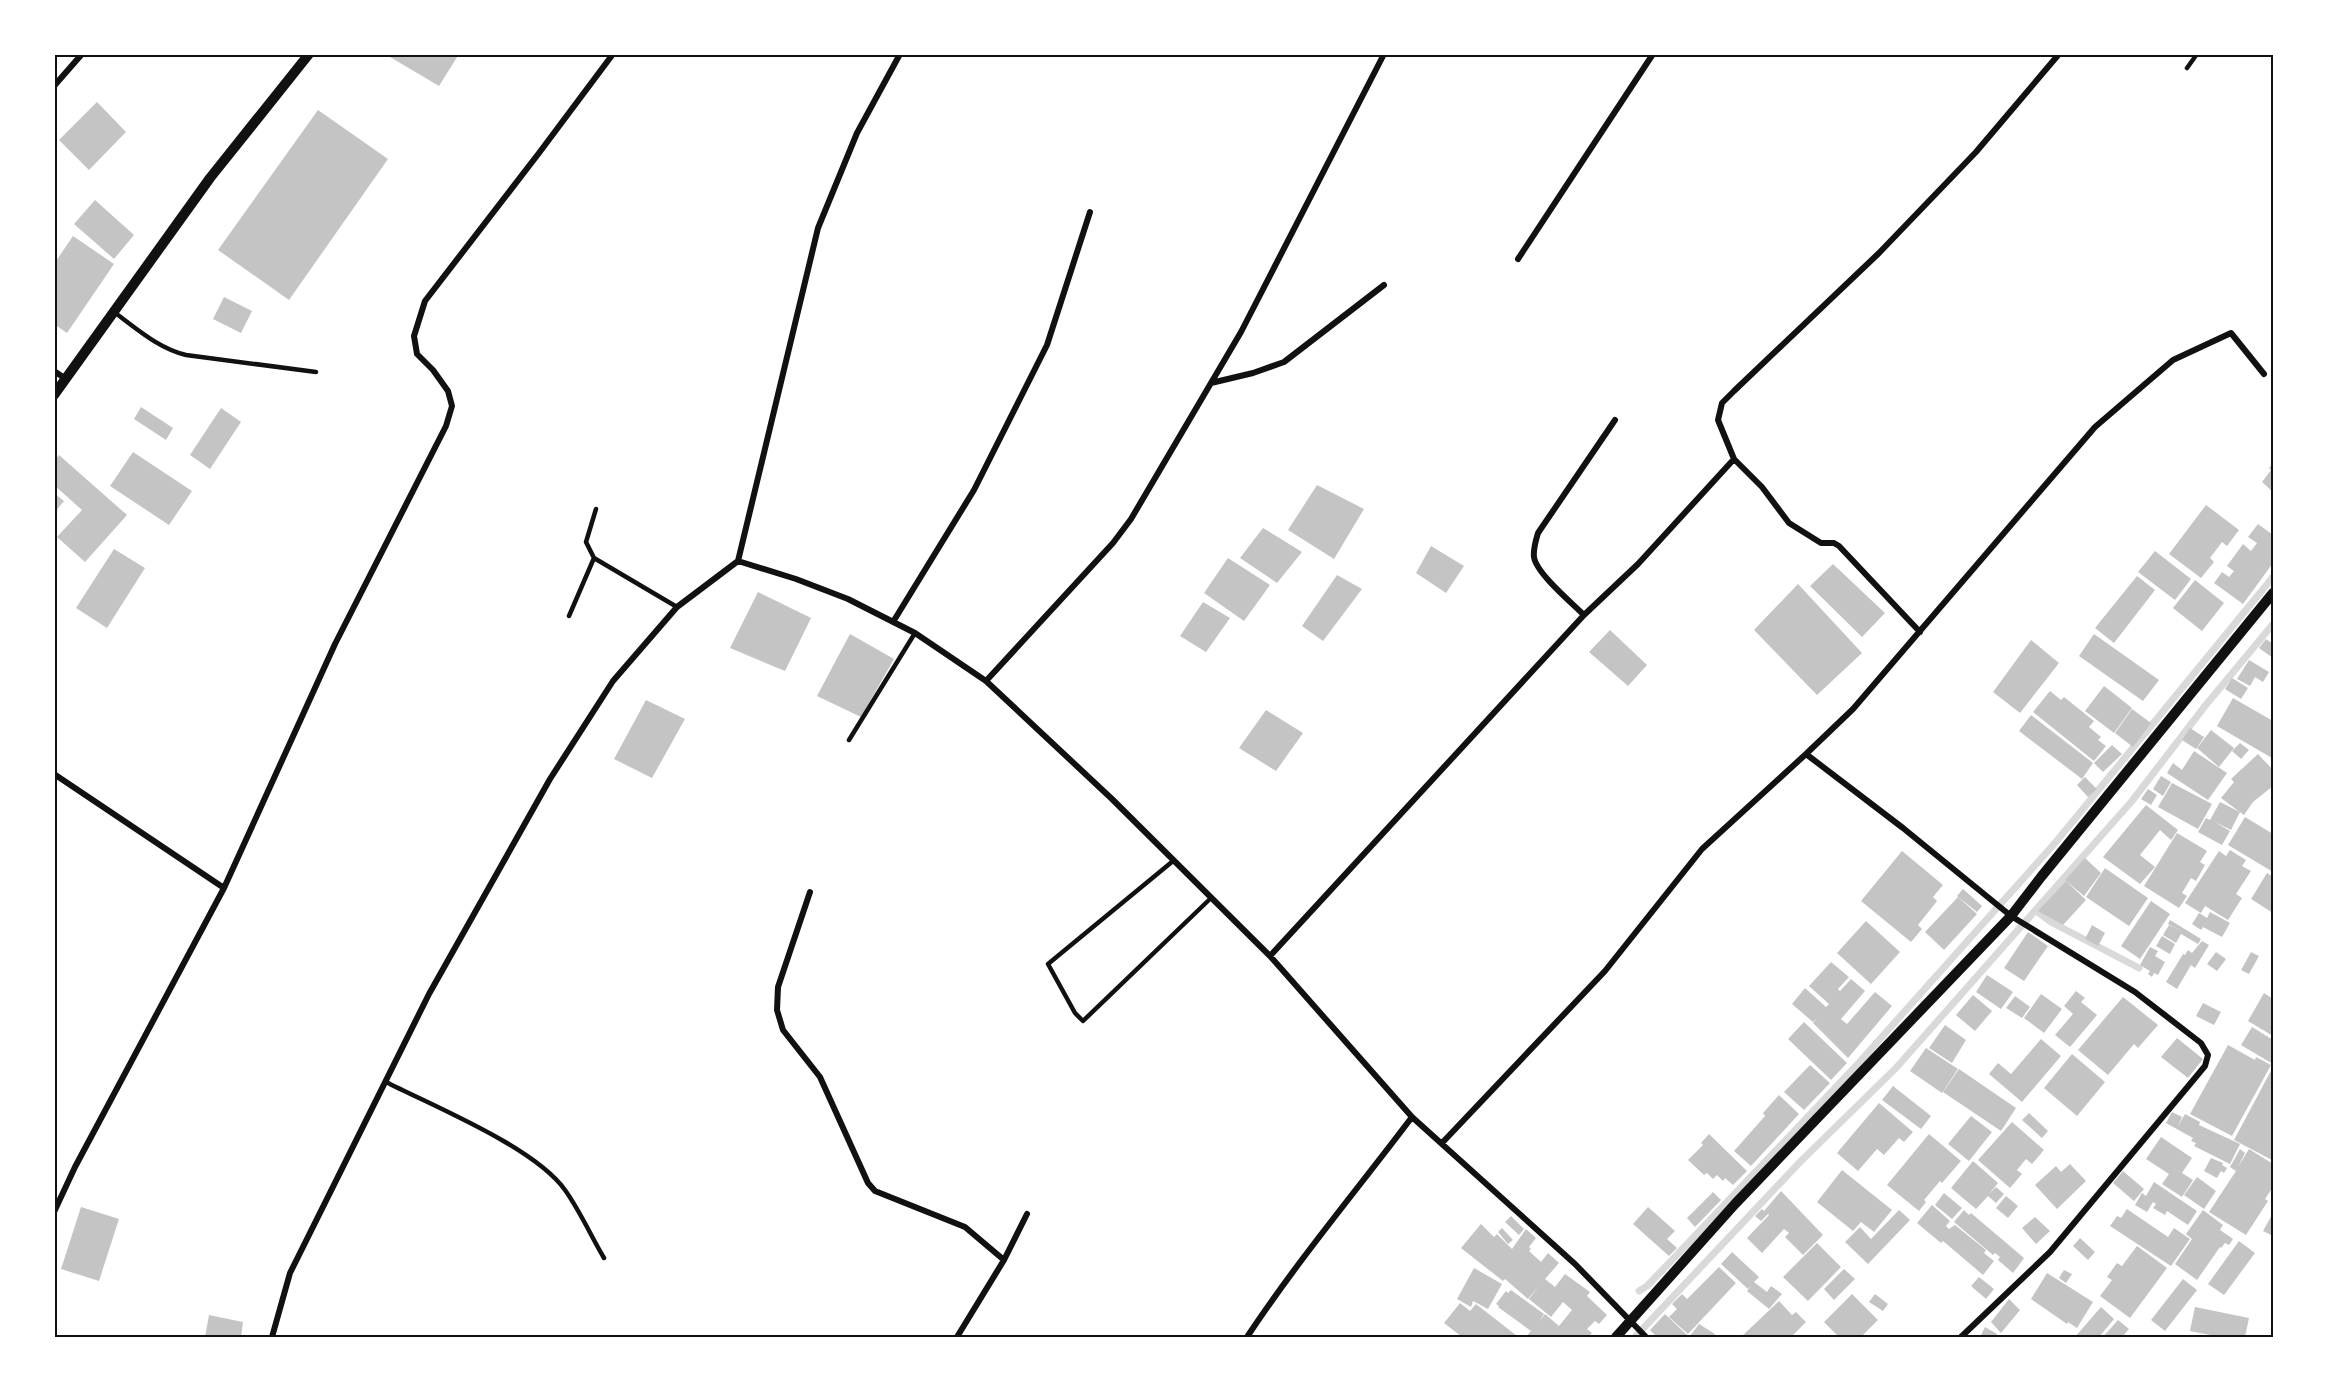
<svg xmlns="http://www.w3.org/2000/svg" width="2327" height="1391" viewBox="0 0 2327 1391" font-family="Helvetica,sans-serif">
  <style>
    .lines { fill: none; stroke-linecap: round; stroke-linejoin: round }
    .stream { stroke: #d9d9d9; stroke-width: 7 }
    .building { fill: #c4c4c4 }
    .service { stroke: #111; stroke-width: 4.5 }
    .minor { stroke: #111; stroke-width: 6 }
    .tertiary { stroke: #111; stroke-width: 10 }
    .neatline { fill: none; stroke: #111; stroke-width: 2 }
  </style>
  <rect width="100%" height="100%" fill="#fff"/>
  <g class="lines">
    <path class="stream" d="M2036,911L2051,922L2139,968
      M1639,1291L1647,1286L1673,1259L1855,1067L2055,843L2273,577
      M1635,1337L1800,1162L1896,1068L2132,801L2205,706L2273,624"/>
  </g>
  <path class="building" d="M385,54H459L439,86Z
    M97,102L126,132L89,170L59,140Z
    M318,110L388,159L289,300L218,250Z
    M95,200L134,235L114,259L74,224Z
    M73,236L114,264L67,333L54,324V264Z
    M224,297L252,311L241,333L213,319Z
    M141,407L173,428L166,440L134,419Z
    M221,408L241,422L210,469L190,455Z
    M133,452L192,491L169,525L110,486Z
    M59,455L127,515L85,562L57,537L82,510L54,485V461Z
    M2273,463V492L2262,482L2271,470L2269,468Z
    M1317,485L1364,509L1334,559L1288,530Z
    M54,493L64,501L54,513Z
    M2206,505L2239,530L2227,546L2222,542L2210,558L2214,562L2201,578L2169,554Z
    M2258,524L2273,535V563L2243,604L2214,583L2222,572L2229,577L2234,571L2227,566L2243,544L2251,551L2257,543L2248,537Z
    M1263,528L1302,552L1277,583L1240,558Z
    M1431,546L1464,566L1446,593L1416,573Z
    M114,549L145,568L107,628L76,608Z
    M2155,551L2191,579L2175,600L2138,572Z
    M1228,558L1270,585L1244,621L1204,593Z
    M1833,564L1885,613L1862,637L1810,586Z
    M1337,575L1362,589L1323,641L1302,626Z
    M2137,576L2155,590L2114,643L2095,628Z
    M2195,580L2224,603L2202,631L2173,608Z
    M1798,584L1862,653L1817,695L1754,630Z
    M758,592L811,618L785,671L730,648Z
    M1203,602L1230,618L1206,652L1180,636Z
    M1610,630L1647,665L1628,686L1589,652Z
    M850,634L894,659L861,717L817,696Z
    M2094,634L2159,680L2143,701L2079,656Z
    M2266,639L2273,644V658L2259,648Z
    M2031,640L2059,663L2020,713L1993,692Z
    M2249,660L2269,672L2263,682L2255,677L2250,686L2237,679Z
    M2232,678L2248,688L2241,699L2225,689Z
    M2104,686L2132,708L2114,733L2085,711Z
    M2050,691L2061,700L2064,697L2094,721L2089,727L2101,737L2098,740L2106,746L2094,761L2033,712Z
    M2233,698L2273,721L2272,758L2217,726Z
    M646,700L685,719L652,778L614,759Z
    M2132,709L2151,723L2133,747L2115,733Z
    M1266,710L1303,733L1276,771L1239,748Z
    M2031,715L2093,763L2082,779L2019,731Z
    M2190,728L2204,737L2196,749L2182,740Z
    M2211,730L2234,748L2219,767L2197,748Z
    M2240,743L2249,750L2241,759L2232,751Z
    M2112,745L2122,754L2103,772L2094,763Z
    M2194,751L2227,773L2208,800L2167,773L2173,763L2182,770Z
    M2258,754L2273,770V786L2253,802L2244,815L2221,798L2234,782L2231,779Z
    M2161,776L2171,782L2163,796L2153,789Z
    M2085,777L2097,789L2088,797L2077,785Z
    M2172,783L2212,804L2198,829L2158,807Z
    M2148,789L2157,795L2151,805L2141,799Z
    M2220,802L2240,812L2231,830L2215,822L2230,831L2222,845L2198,832L2206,818L2210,820Z
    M2146,805L2178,830L2171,840L2160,830L2140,855L2155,867L2140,884L2103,857Z
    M2245,817L2273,834V872L2228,845Z
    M2177,833L2207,851L2200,862L2205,865L2196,881L2191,878L2182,893L2187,896L2179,908L2144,886Z
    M2230,850L2246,860L2242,866L2251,871L2236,894L2242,898L2228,920L2205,906L2201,913L2185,903L2219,851L2226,856Z
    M1902,851L1943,885L1933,897L1937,901L1918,925L1922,929L1911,942L1861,901Z
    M2085,858L2101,873L2084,896L2065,880Z
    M2105,868L2148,898L2129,926L2086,897Z
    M2267,873L2273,877V913L2251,899Z
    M2066,881L2086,900L2063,925L2038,911Z
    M1963,889L1982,906L1977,912L1957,896Z
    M1958,897L1977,914L1944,950L1925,932Z
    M2151,901L2170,914L2140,959L2121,946Z
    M2210,912L2230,923L2222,937L2203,927L2201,930L2192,924L2199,913L2207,918Z
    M2170,920L2201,939L2198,944L2181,934L2176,943L2163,935L2169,925L2183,932L2168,924Z
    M1866,921L1900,952L1871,984L1837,953Z
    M2092,925L2105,933L2098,946L2085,939Z
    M2028,932L2048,946L2024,981L2004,968Z
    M2162,936L2175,944L2170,954L2156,946Z
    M2202,941L2209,945L2195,968L2191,965L2177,989L2166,982L2183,954L2185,955L2188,950L2192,953Z
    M2150,947L2158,951L2155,956L2165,962L2158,975L2154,973L2152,977L2148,974L2150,971L2140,965Z
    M2216,952L2226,959L2217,971L2207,964Z
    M2251,952L2259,956L2249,974L2241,970Z
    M1831,962L1849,977L1838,989L1840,991L1851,979L1865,991L1841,1019L1847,1024L1875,992L1892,1006L1848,1058L1813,1023L1818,1017L1813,1022L1792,1004L1805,988L1826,1007L1829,1004L1809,986Z
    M1987,975L2013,992L2001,1009L1976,992Z
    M2076,991L2085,998L2081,1002L2097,1015L2070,1047L2055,1035L2073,1014L2064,1006Z
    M2264,993L2273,999V1036L2248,1021Z
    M2041,994L2062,1009L2044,1033L2024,1018Z
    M1973,995L1992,1011L1975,1031L1956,1015Z
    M2015,996L2030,1007L2022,1018L2006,1008Z
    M2123,997L2158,1025L2138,1048L2134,1044L2108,1075L2078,1050Z
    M2203,1003L2221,1012L2214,1025L2196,1016Z
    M1804,1022L1847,1063L1831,1080L1788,1039Z
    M1945,1025L1966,1040L1952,1063L1929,1048Z
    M2252,1027L2273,1040V1064L2241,1045Z
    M2177,1038L2203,1059L2188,1078L2161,1057Z
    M2041,1039L2061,1056L2022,1102L1989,1074L1998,1063L2011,1074Z
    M2228,1045L2255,1060L2256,1057L2271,1065L2232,1136L2190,1114Z
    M1926,1048L1958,1069L1942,1093L1910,1071Z
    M2072,1054L2105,1082L2077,1116L2044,1088Z
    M1810,1065L1830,1083L1804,1110L1784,1092Z
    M2273,1067V1158L2272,1160L2234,1140Z
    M1959,1069L2016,1108L2001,1131L1943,1092Z
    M1893,1086L1931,1116L1921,1129L1882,1100Z
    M1779,1095L1799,1114L1751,1166L1734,1151L1765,1116L1763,1113Z
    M1879,1103L1913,1132L1904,1142L1899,1138L1884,1155L1877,1149L1858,1171L1837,1153Z
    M2172,1112L2182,1117L2178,1126L2185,1114L2200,1122L2199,1125L2240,1144L2230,1164L2194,1146L2196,1143L2191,1141L2193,1138L2166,1123Z
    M2029,1113L2048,1131L2042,1138L2022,1120Z
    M1971,1116L1992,1132L1969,1161L1948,1144Z
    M2012,1122L2044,1150L2032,1164L2026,1159L2017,1170L2022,1174L2010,1188L1978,1160Z
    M1709,1134L1747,1171L1733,1185L1725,1178L1723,1181L1717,1175L1713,1179L1707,1173L1704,1175L1688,1160L1703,1145L1701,1143Z
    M1929,1134L1961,1161L1942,1183L1940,1181L1924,1200L1926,1202L1919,1211L1887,1185Z
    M2161,1137L2192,1158L2182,1173L2193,1180L2182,1197L2162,1184L2169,1174L2146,1159Z
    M2240,1149L2245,1153L2238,1167L2249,1149L2273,1164V1187L2265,1199L2268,1201L2246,1235L2209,1212L2236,1171L2230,1167Z
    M2211,1158L2223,1163L2222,1165L2227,1168L2224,1173L2221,1171L2217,1178L2204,1171Z
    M1973,1161L1998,1183L1989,1194L1996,1187L2004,1194L1996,1203L1988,1196L1976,1209L1951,1188Z
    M2070,1164L2086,1181L2057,1209L2035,1185L2056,1166L2061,1172Z
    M1842,1170L1892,1210L1874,1232L1861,1222L1853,1231L1817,1202Z
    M2123,1171L2144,1189L2134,1201L2113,1183Z
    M2197,1177L2216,1191L2204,1209L2184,1195Z
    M2154,1182L2197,1211L2188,1225L2167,1211L2165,1215L2153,1208L2156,1204L2153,1202L2147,1212L2135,1205L2142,1193L2146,1196Z
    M1781,1191L1823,1235L1803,1255L1785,1237L1789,1233L1784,1229L1762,1253L1747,1238L1769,1215L1768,1214L1761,1221L1755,1216L1762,1209L1764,1211Z
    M1713,1192L1721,1200L1695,1227L1687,1218Z
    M1944,1193L1962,1208L1952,1219L1935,1205Z
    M2006,1196L2018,1206L2008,1218L1996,1208Z
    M1932,1205L1950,1221L1946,1226L1949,1229L1955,1225L1986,1250L1984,1253L1994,1261L1983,1275L1943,1241L1941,1243L1917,1223Z
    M81,1207L119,1219L99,1281L61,1269Z
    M1648,1207L1675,1231L1667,1239L1677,1248L1669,1256L1633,1224Z
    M2127,1209L2168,1237L2174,1228L2190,1239L2171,1266L2110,1226L2117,1216L2121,1218Z
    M1899,1210L1910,1220L1868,1264L1845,1242L1860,1227L1871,1239Z
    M1964,1210L1969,1215L1971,1213L2024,1258L2013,1273L1998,1260L2000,1257L1995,1253L1993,1255L1954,1222Z
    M2203,1210L2223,1225L2220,1230L2233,1239L2229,1245L2225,1243L2221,1248L2220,1247L2197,1280L2175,1264L2192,1239L2186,1234Z
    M2273,1213V1236L2263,1231Z
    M1511,1216L1524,1229L1519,1235L1505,1222Z
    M2035,1217L2050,1231L2036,1244L2022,1228Z
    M1481,1224L1494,1237L1497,1234L1512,1249L1526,1229L1536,1238L1529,1247L1531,1249L1529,1251L1541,1262L1548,1253L1559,1263L1545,1279L1555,1287L1565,1274L1590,1292L1587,1296L1607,1315L1599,1324L1595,1321L1587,1329L1592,1333L1588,1337H1526L1531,1331L1498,1307L1499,1306L1496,1304L1506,1291L1508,1293L1511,1290L1544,1314L1539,1322L1545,1314L1559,1326L1572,1310L1563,1302L1551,1317L1529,1299L1539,1286L1528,1299L1505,1279L1503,1281L1461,1248Z
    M1502,1228L1513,1240L1508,1244L1498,1232Z
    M2080,1238L2095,1252L2088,1260L2073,1246Z
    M2239,1241L2255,1253L2224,1295L2208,1284Z
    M1817,1243L1841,1267L1808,1301L1783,1277Z
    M2137,1246L2167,1268L2130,1318L2100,1296L2112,1280L2107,1277L2117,1263L2122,1266Z
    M1732,1252L1759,1277L1754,1282L1767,1292L1771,1286L1782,1294L1769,1309L1747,1291L1752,1285L1748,1289L1721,1264Z
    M1719,1267L1736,1283L1688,1334L1669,1317L1677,1309L1672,1304L1682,1294L1687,1299Z
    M1474,1268L1502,1284L1488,1309L1473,1301L1471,1307L1457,1299Z
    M1844,1269L1855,1279L1834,1300L1824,1289Z
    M2064,1270L2072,1274L2066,1283L2059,1278Z
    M2047,1273L2093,1302L2077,1328L2068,1322L2067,1324L2031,1299Z
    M1979,1277L1994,1289L1986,1299L1971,1286Z
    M2183,1279L2197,1290L2165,1331L2151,1320Z
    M1852,1294L1878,1320L1861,1337H1839L1824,1322Z
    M1875,1294L1888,1304L1883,1311L1869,1302Z
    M2009,1299L2020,1310L2001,1333L1991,1322Z
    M1779,1301L1792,1315L1796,1312L1806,1322L1791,1337H1741Z
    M1460,1303L1470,1311L1476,1304L1517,1336L1462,1337L1444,1323Z
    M2101,1307L2114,1319L2099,1337H2075Z
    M2195,1307L2249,1318L2245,1337H2220L2190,1331Z
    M1665,1314L1686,1334L1690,1337H1657L1650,1330Z
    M209,1315L243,1322L241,1337H205Z
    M2118,1320L2129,1329L2122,1337H2103Z
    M1699,1324L1715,1334L1713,1337H1691L1690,1336Z
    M1985,1327L1997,1334L1995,1337H1980Z"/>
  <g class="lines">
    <path class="service" d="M2187,68L2197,54
      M114,312C137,329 158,348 186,355L316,372
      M596,509L586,542L594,558L677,607
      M569,616L594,558
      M849,740L915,633
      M1173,861L1048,964L1075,1013L1083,1021L1211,898
      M386,1082C435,1107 534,1147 565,1190C580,1211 591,1236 604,1258"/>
    <path class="minor" d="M54,86L82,54
      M1518,259L1653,54
      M54,371L66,379
      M1211,383L1253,373L1284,362L1384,285
      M738,561L796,579L848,599L915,633L986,681L1112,799L1270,956L1412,1117L1575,1264L1646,1337
      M738,561L818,228L857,133L900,54
      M1584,615C1572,603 1536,573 1534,557C1533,549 1536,540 1538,533L1615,420
      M893,622L974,490L1047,345L1090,212
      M1920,632L1839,546L1834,543H1821L1789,523L1762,487L1734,459L1718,420L1722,403L1734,391L1879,253L1976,152L2059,54
      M986,681L1113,543L1131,519L1241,332L1384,54
      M1806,754L1903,828L2011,916L2135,992L2201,1043L2208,1055L2205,1066L2050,1252L1961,1337
      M54,774L224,888
      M810,892L778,987L777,1010L783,1030L820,1077L868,1183L875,1191L965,1227L1004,1260
      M1270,956L1584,615L1638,564L1734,459
      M1442,1143L1605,971L1702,849L1806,754L1853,709L2095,427L2173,360L2231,333L2264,374
      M54,1212L75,1167L224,888L335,644L446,426L452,406L448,391L433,370L417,354L414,336L425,301L539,153L613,54
      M272,1337L290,1273L429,994L550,779L613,681L677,607L738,561
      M957,1337L1004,1260L1027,1214
      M1247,1337C1298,1260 1357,1190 1412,1117"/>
    <path class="tertiary" d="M54,395L210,178L309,54
      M1616,1337L1735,1204L2011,916L2041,877L2273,593"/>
  </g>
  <rect width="2327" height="1391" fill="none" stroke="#ffffff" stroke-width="111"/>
  <rect x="56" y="56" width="2216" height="1280" class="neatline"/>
</svg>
